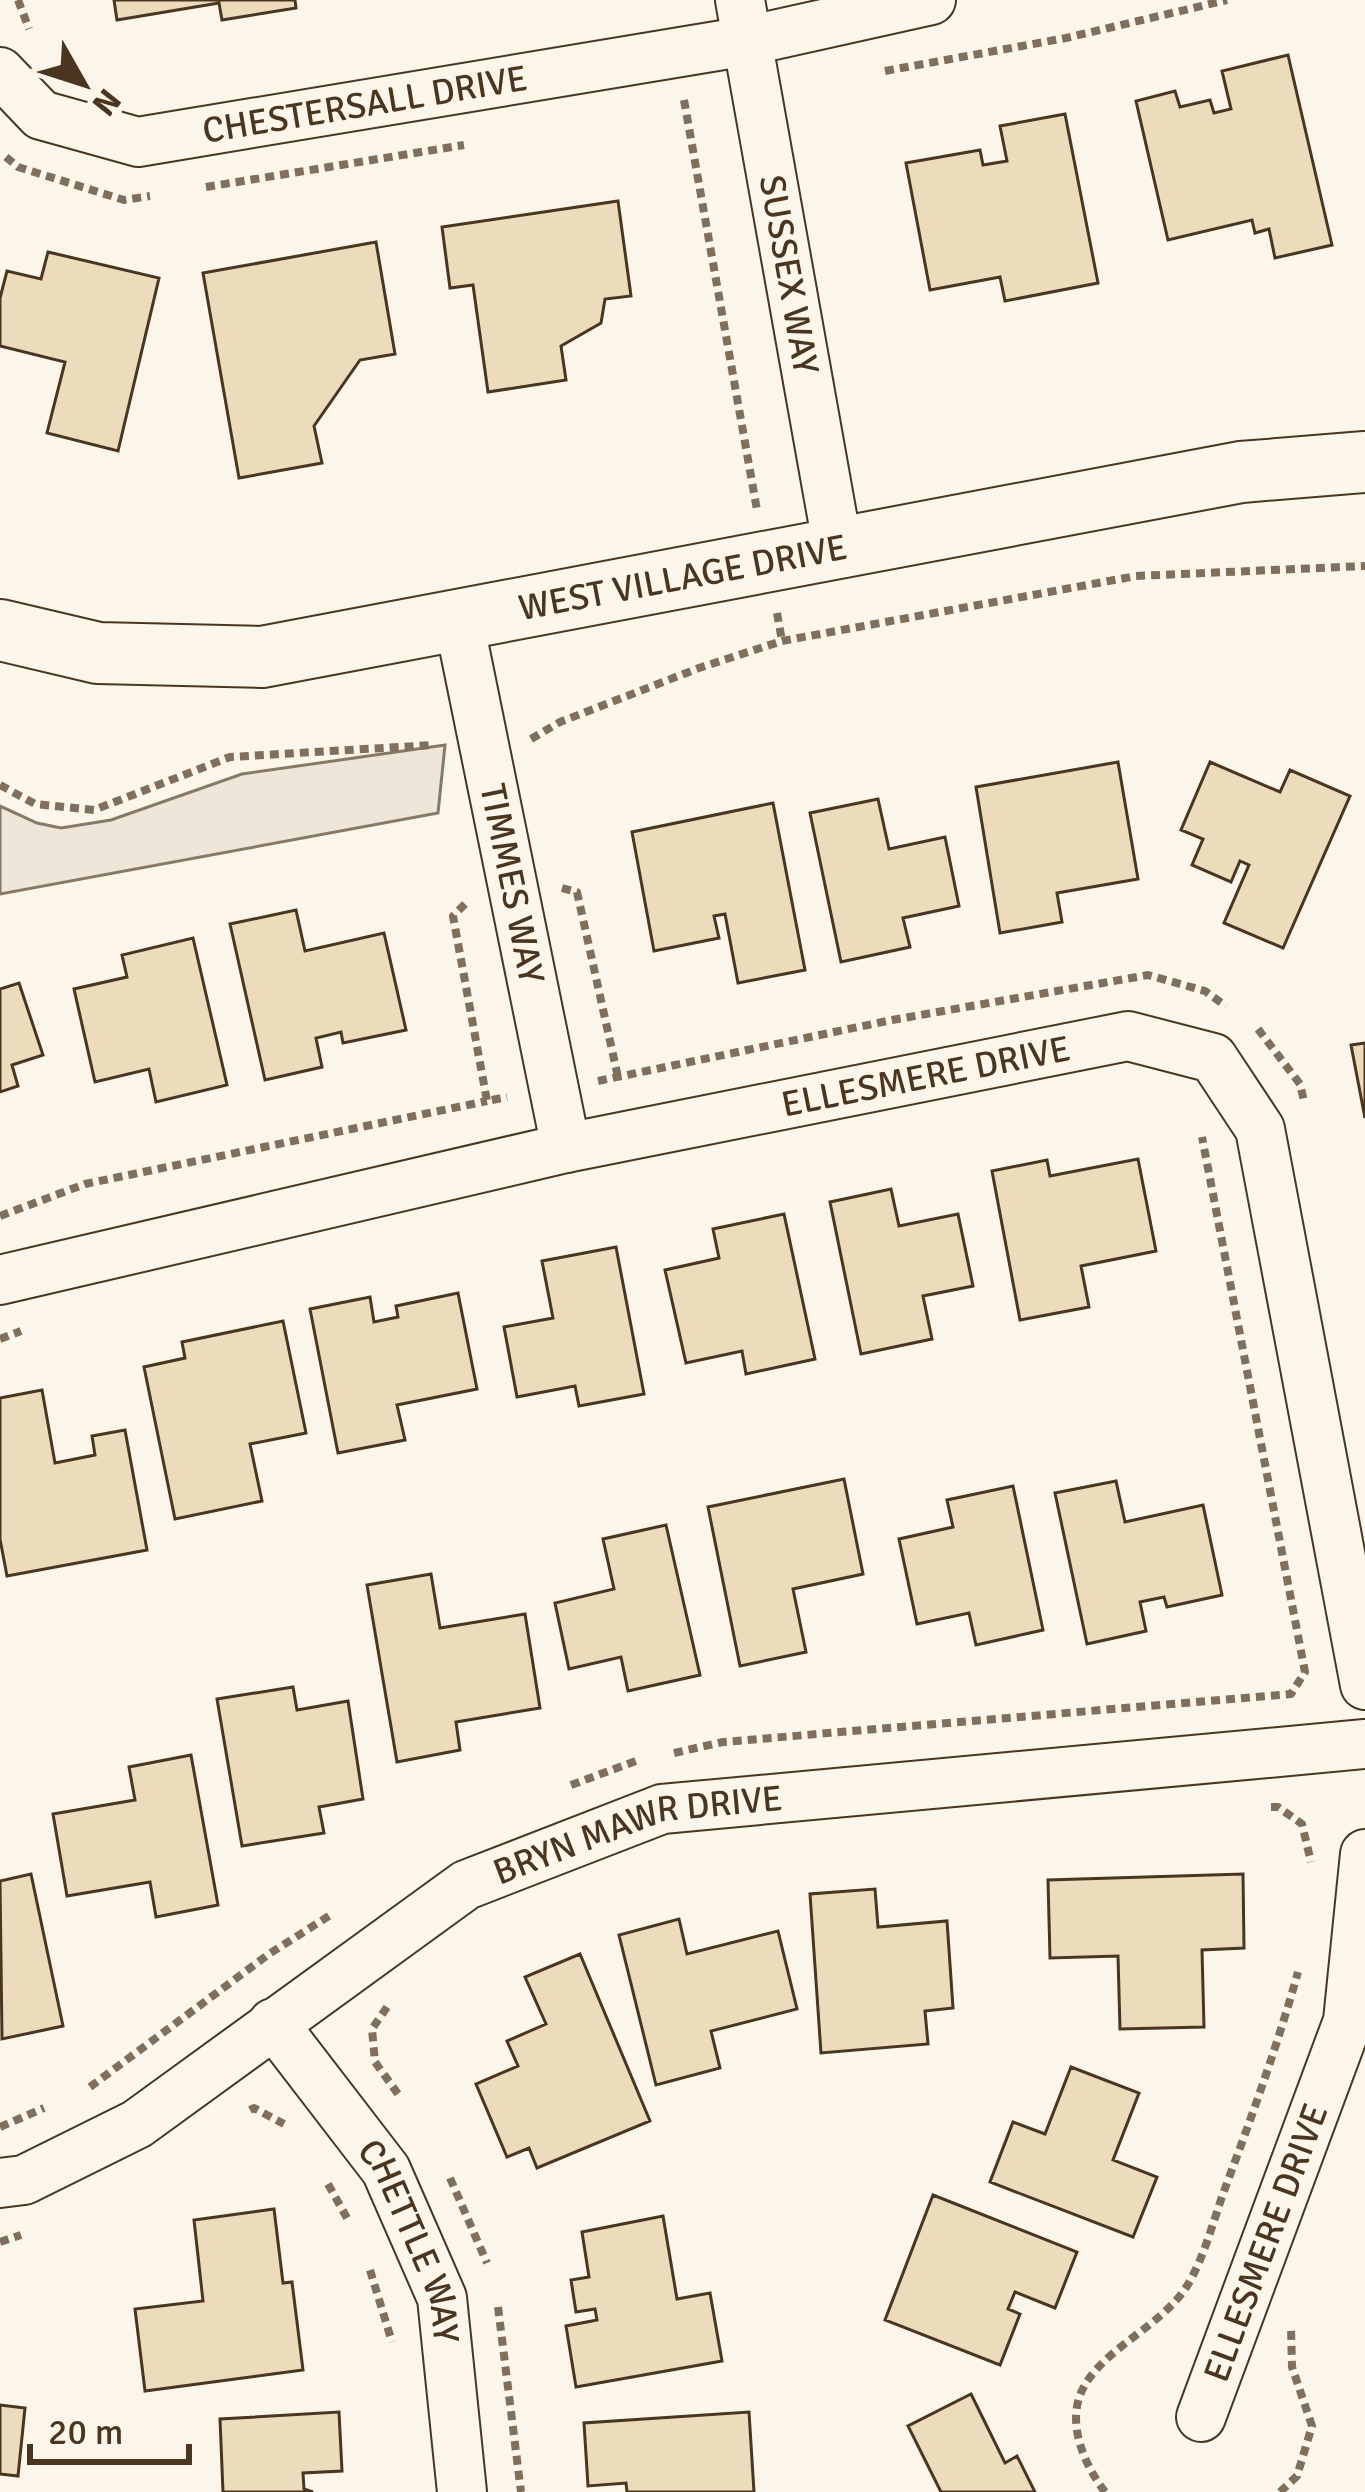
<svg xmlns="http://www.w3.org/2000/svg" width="1365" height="2492" viewBox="0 0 1365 2492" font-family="Signika,sans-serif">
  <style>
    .green { fill: #ede6d9; stroke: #887966; stroke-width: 3 }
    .building { fill: #ecdcbc; stroke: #4a3520; stroke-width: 3 }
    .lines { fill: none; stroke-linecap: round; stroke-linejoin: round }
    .minor-casing { stroke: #4a3520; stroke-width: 52 }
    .tertiary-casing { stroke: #4a3520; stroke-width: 64 }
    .path { stroke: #7f6f5c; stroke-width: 8; stroke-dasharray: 9 6; stroke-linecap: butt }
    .minor { stroke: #fbf6e9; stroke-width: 48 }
    .tertiary { stroke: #fbf6e9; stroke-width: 60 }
    .labels { text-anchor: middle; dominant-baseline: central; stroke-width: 9; stroke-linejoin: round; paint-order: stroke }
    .street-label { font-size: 36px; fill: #4a3520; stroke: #fbf6e9 }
  </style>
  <rect width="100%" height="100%" fill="#fbf6e9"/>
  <path class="green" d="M445,745L438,813L0,894V806L37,823L61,828L111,820L242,774Z"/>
  <path class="building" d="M114,0H295L296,8L222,20L219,3L117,20Z
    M1288,55L1332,245L1275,258L1269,229L1255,233L1252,220L1168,240L1136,101L1175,91L1180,107L1210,100L1214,113L1231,109L1222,71Z
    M1065,114L1098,283L1005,301L1000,277L930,290L906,163L980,150L983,165L1007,161L1000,126Z
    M618,201L631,296L605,299L601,323L561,346L566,380L488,392L473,285L450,288L442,227Z
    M376,242L395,354L360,360L314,426L322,463L239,478L203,273Z
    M48,252L159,278L118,451L47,433L65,362L0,346V298L7,271L41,279Z
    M1118,762L1138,879L1057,893L1062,922L1000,933L976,787Z
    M1210,762L1280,792L1290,770L1350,796L1283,948L1224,923L1249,865L1240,861L1231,882L1192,865L1203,839L1181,830Z
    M878,799L889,849L945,837L959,906L903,918L910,947L841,962L810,813Z
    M773,803L805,970L738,983L725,914L714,916L719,938L654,951L632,832Z
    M296,910L305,951L384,933L406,1030L343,1043L341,1032L316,1038L322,1067L265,1080L230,924Z
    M193,938L227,1085L156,1102L149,1069L95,1082L74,989L127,977L122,955Z
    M19,983L43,1055L12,1065L18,1086L0,1092V989Z
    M1365,1043V1118L1351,1045Z
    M1138,1159L1156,1251L1081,1266L1089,1307L1020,1320L992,1171L1047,1160L1050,1176Z
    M891,1189L899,1226L958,1214L973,1286L923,1296L932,1339L861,1354L830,1202Z
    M784,1214L815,1359L746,1374L742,1351L686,1363L665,1270L719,1258L713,1229Z
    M616,1247L644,1394L579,1406L575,1386L517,1397L504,1327L553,1318L542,1261Z
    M458,1293L477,1389L397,1405L405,1440L338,1453L310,1309L370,1297L374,1322L398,1317L396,1306Z
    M283,1321L306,1433L250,1444L262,1501L175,1519L144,1367L185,1358L182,1342Z
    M42,1390L55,1463L95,1455L92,1436L125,1430L147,1550L7,1576L0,1539V1398Z
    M844,1479L863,1574L793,1589L806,1652L740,1666L708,1507Z
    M1116,1481L1125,1522L1203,1505L1222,1595L1167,1607L1164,1597L1140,1602L1146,1631L1087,1644L1055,1493Z
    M1013,1486L1043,1630L976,1645L969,1613L917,1624L899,1539L953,1527L947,1500Z
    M666,1525L700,1675L628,1691L621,1657L569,1669L555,1603L614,1589L603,1539Z
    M431,1574L440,1628L525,1614L540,1708L456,1722L460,1750L397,1762L367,1585Z
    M293,1687L297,1710L348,1701L363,1799L319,1807L324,1833L242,1846L217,1699Z
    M191,1755L218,1905L156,1917L150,1882L67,1896L53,1814L135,1800L129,1767Z
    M31,1874L63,2026L2,2039L0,1881Z
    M1243,1874L1244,1948L1202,1950L1204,2027L1120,2029L1118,1956L1050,1958L1048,1880Z
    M875,1889L878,1927L947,1921L953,2008L925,2011L928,2044L821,2053L810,1894Z
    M679,1919L687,1954L778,1931L797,2009L711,2031L720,2068L656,2085L619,1935Z
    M580,1954L650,2121L537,2168L529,2148L507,2157L476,2084L518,2066L507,2041L546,2024L525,1977Z
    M1071,2067L1139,2093L1113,2160L1157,2177L1133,2237L990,2182L1013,2122L1045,2134Z
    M933,2195L1077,2252L1055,2308L1015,2292L1008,2309L1020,2314L1000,2365L885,2320Z
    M274,2209L283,2283L292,2282L303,2370L145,2391L135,2309L203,2301L194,2220Z
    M663,2216L677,2299L710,2293L722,2361L576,2387L566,2326L597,2320L595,2309L576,2312L571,2280L589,2277L582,2232Z
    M971,2394L1005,2463L1017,2456L1035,2492H941L908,2426Z
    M0,2405L25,2408L18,2476L0,2474Z
    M339,2412L342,2471L303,2473L304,2489L313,2492H223L220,2419Z
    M749,2412L754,2492H627L626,2483L588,2486L584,2423Z"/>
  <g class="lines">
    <defs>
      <g id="minor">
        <path id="s1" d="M740,0L838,549"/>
        <path id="s2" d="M0,72L41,115L138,142L747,41L931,0"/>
        <path id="s3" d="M459,622L566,1148"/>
        <path id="s4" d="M0,1280L566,1148L1128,1036L1213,1058L1260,1129L1365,1685"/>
        <path id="s5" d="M273,2023L386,2170L442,2298L462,2492"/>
        <path id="s6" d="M0,2183L24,2180L137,2124L466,1885L662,1809L1365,1744"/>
        <path id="s7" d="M1201,2417L1348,2021L1365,1854"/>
      </g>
      <g id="tertiary">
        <path id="s8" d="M0,630L98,653L262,657L1241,472L1365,462"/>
      </g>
    </defs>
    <use href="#minor" class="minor-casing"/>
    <use href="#tertiary" class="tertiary-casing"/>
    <path class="path" d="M18,0L29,29
      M885,71L1066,38L1227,0
      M684,100L757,510
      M6,157L18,167L124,200L150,196
      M206,187L464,145
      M777,613L782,641
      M531,739L560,722L699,668L782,641L1136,576L1365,566
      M0,785L35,804L94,810L230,757L433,745
      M562,888L577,892L618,1077
      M465,904L453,916L487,1101L507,1097
      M1258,1029L1300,1084L1304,1101
      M598,1081L892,1020L1148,975L1205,991L1226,1006
      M0,1216L85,1184L487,1101
      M0,1339L21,1331
      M674,1753L723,1742L1291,1694L1305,1672L1202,1137
      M571,1785L636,1761
      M1271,1807H1278L1302,1824L1311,1862
      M387,2007L372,2029L375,2062L398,2094
      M90,2087L269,1954L332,1914
      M250,2110L254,2108L284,2124
      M0,2127L44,2108
      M450,2178L487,2263
      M328,2184L347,2218
      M0,2242L21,2235
      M370,2270L392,2342
      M498,2307L521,2492
      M1105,2492C1086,2467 1069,2430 1079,2398C1094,2352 1160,2329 1187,2286C1204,2258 1213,2222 1224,2191C1251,2119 1277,2047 1298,1972
      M1280,2492L1297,2476L1312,2426L1292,2367L1291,2327"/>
    <use href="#minor" class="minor"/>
    <use href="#tertiary" class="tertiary"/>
  </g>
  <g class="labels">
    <g class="street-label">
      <text stroke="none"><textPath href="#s2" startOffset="390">CHESTERSALL DRIVE</textPath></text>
      <text stroke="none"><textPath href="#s1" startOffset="279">SUSSEX WAY</textPath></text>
      <text stroke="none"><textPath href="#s8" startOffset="693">WEST VILLAGE DRIVE</textPath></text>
      <text stroke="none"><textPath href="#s3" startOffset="267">TIMMES WAY</textPath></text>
      <text stroke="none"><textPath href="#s4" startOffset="948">ELLESMERE DRIVE</textPath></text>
      <text stroke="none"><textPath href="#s6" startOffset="738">BRYN MAWR DRIVE</textPath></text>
      <text stroke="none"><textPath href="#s7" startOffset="186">ELLESMERE DRIVE</textPath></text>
      <text stroke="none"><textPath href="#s5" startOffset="261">CHETTLE WAY</textPath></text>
    </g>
  </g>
  <g transform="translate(84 84) rotate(129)" stroke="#fbf6e9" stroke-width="9" paint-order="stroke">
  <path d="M0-9L21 45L0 30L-21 45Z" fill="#4a3520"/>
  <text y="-18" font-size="33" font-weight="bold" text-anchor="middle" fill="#4a3520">N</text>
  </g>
  <path d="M30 2444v18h159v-18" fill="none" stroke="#4a3520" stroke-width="6"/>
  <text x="48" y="2444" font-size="36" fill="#4a3520" stroke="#fbf6e9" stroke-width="9" paint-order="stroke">20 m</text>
</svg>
